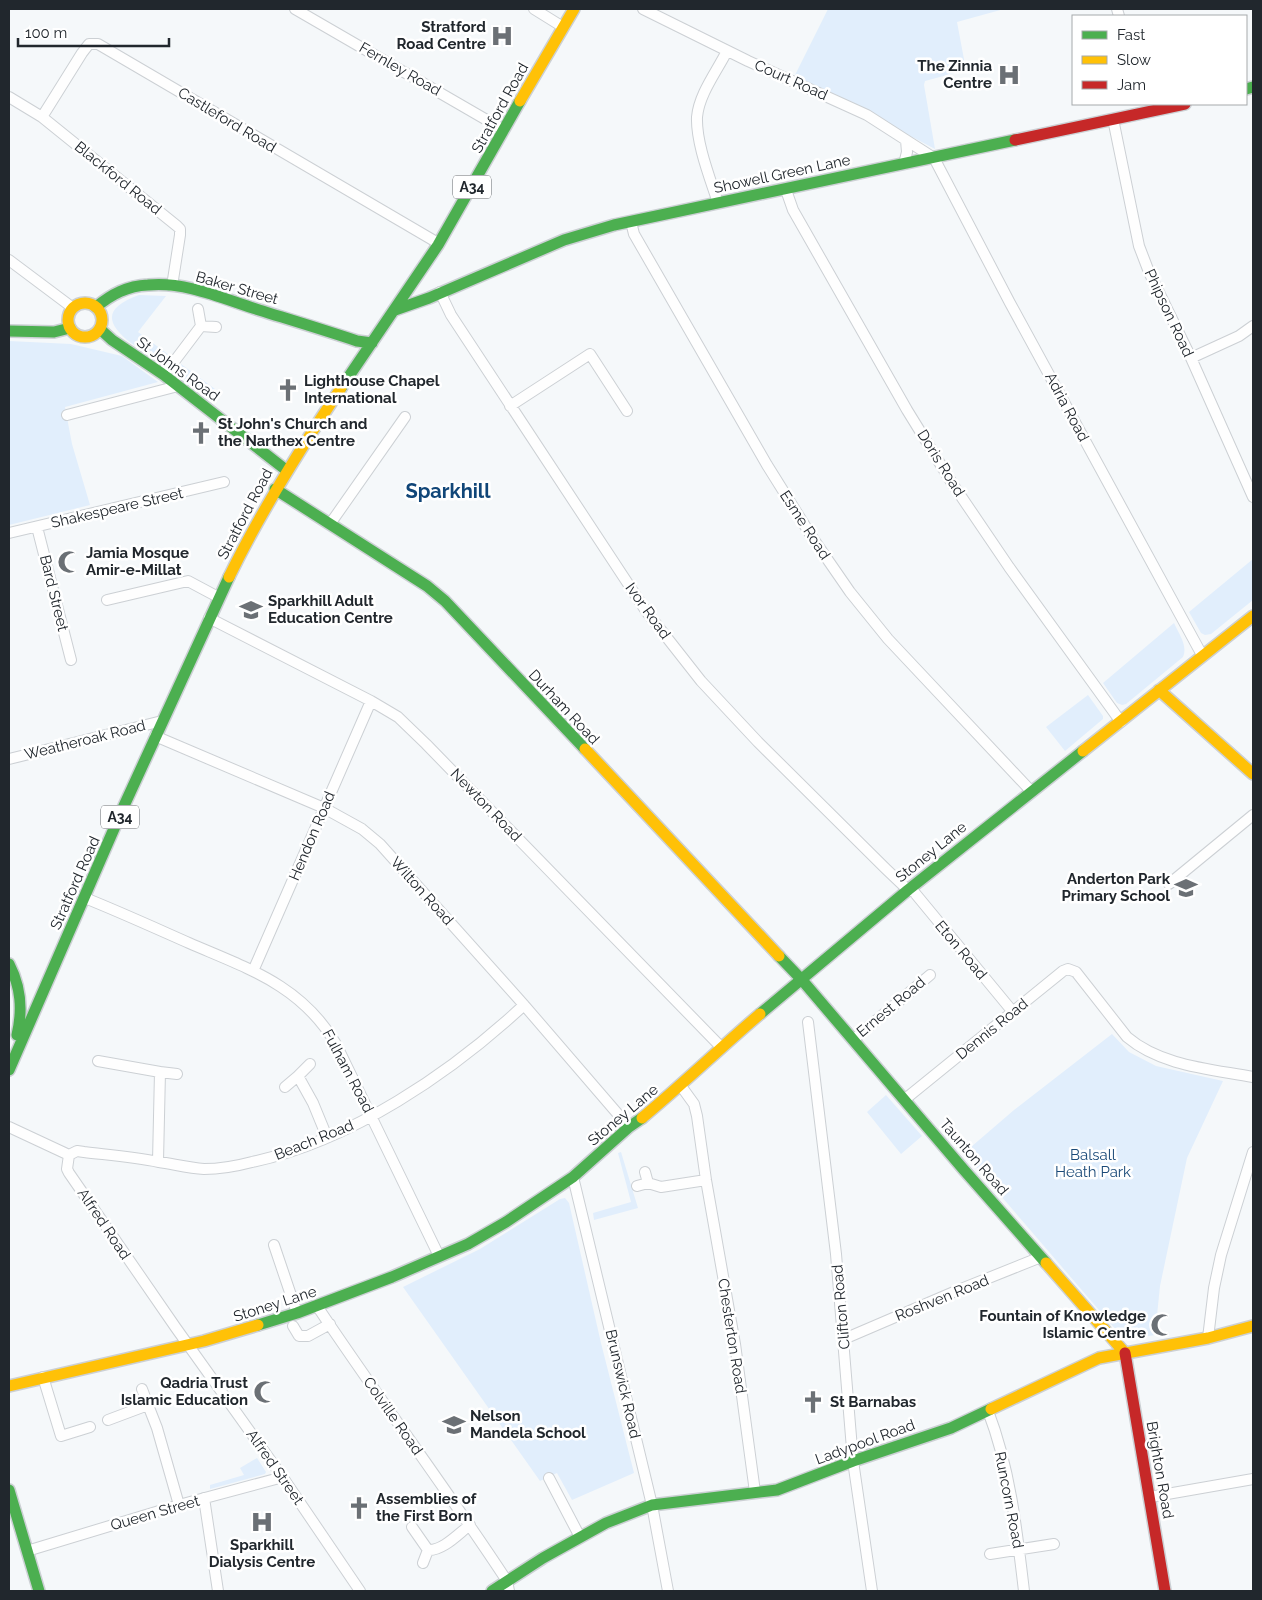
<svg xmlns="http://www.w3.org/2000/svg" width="1262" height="1600" viewBox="0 0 1262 1600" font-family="Raleway,sans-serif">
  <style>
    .green { fill: #e1eefc }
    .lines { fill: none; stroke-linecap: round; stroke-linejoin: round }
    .street-casing { stroke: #ccd0d4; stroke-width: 12 }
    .fast-casing { stroke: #ccd0d4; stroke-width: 14 }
    .slow-casing { stroke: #ccd0d4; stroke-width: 14 }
    .jam-casing { stroke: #ccd0d4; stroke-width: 14 }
    .street { stroke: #fefefe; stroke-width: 10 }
    .fast { stroke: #4caf50; stroke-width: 11 }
    .slow { stroke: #ffc107; stroke-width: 11 }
    .jam { stroke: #c62828; stroke-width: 11 }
    .labels { text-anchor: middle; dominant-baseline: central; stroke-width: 5; stroke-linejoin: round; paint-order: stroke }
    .shield { fill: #fff; stroke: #64686c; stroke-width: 1 }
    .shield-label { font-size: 14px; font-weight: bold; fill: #21272d }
    .poi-label { font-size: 15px; font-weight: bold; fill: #21272d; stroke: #fff; text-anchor: start }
    .street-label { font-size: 15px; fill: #21272d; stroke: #fff }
    .park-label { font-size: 15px; fill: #1b4a78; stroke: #fff }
    .district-label { font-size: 20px; font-weight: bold; fill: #114678; stroke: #fff }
  </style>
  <rect width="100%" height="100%" fill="#f5f8fa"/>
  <path class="green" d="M828,9H1004L957,22L966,70L925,81L924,85L935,149L795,75Z
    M139,295L166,296L138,332L169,355L161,361C149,356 141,350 131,343C103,321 106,307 139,295Z
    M9,341L71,344L122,356L158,382L65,407L72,444L90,505L9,525Z
    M181,364L215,389L208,398L179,375L178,369Z
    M1253,559V600L1211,634L1205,635L1201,633L1189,612Z
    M1174,623C1179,634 1188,646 1183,657L1126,704L1122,705L1117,703L1103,683Z
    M1088,695L1103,716V719L1065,751L1046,727Z
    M1112,1034L1129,1052L1156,1066L1223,1081L1187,1158L1160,1286L1155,1335L1137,1338L1117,1331L964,1153L1014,1110Z
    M886,1095L922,1136L901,1154L867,1112Z
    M621,1152L638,1208L594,1220L593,1213L631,1202L618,1153Z
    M565,1198L569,1203L601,1343L634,1473L572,1500L557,1473L540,1481L403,1287L480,1249L560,1199Z
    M257,1458L266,1472L265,1474L210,1489V1485L244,1475L240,1468Z"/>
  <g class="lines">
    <defs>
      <path id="street" d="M295,9L504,130
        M534,9L563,27
        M643,9L748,61L867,115L934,158L1010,303L1202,655
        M1117,9L1119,16
        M9,97L42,117L177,226L180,229V235L172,286
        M42,117L82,53L89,44H98L438,243
        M1113,119L1139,246L1149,272L1191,358L1253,497
        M904,164L907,152L906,140
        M786,190L793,210L854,317L907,410L952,483L1009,567L1121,722
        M718,203C710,178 696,143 697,117C699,94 717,71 727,51
        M631,222L634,234L767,465L812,537L850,592L888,639L1031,791
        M9,260L73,308
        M440,292L451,315L646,611L701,681L758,742L886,869L908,890L914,892L1013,1012
        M198,309L201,326L216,327
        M1191,358L1239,336L1253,326
        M164,375L201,326
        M510,406L590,354L627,411
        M67,415L178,386
        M330,524L405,417
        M37,527L71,660
        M9,533L224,482
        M107,600L188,581L218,597
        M209,618L371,701L398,717L426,744L721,1047
        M155,736L324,808L362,829L380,844L524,1005L629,1127
        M9,759L162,721
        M1169,884L1253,815
        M85,898C120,912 155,928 189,943C249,969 301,985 336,1044L439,1256
        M253,971L371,701
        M808,1022L836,1254L853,1461L872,1591
        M853,1040L930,975
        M98,1061L160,1072L158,1161
        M160,1072L177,1074
        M298,1076L310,1064
        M681,1086L694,1104L697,1116L706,1180L735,1344L755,1492
        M285,1087L298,1076L313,1103L327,1137
        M904,1100L1063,971L1068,969L1076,972L1127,1037C1161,1066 1211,1069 1253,1077
        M9,1127L69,1155
        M69,1155L67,1169L69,1173L176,1328L286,1482L360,1591
        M69,1155L77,1151L84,1152C109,1155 134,1157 159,1162C173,1164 189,1168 204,1169C220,1169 237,1166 252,1162C351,1141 451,1073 524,1005
        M645,1172L648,1183L661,1187L706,1180
        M573,1177L652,1505L668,1591
        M637,1186L648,1183
        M274,1245L297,1313
        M317,1306C379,1399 446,1488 507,1581L509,1591
        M293,1326L299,1336H308L330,1324
        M1208,1338L1214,1288L1221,1255L1253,1152
        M844,1339L956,1291L1041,1257
        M43,1377L61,1436L90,1427
        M142,1389L148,1405
        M988,1411C1010,1468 1017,1531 1024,1591
        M108,1420L148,1405L157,1428L179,1505
        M549,1478L580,1537
        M1150,1497L1253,1479
        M204,1498L218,1591
        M412,1527L428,1550C443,1551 459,1533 470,1525
        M27,1551L179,1505L283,1477
        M990,1554L1054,1544
        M423,1563L428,1550"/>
      <path id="fast" d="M1246,89L1253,87
        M96,307C112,294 127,286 148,285C185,281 224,299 259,310C291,320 324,330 357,341L372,343
        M395,310L429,298L564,240L614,225L1015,140
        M100,329L112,340L164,375L286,470
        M9,331L54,332L70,328
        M341,388L438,245L520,101
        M275,489L427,586L445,601L585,749
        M779,956L802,980L964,1170L1046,1263
        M9,964C21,987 23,1009 17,1035
        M760,1014L908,890L1083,751
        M9,1070L123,808L229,577
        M258,1325L297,1313L392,1277L468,1244L506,1222L573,1177L629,1127L642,1118
        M9,1490L39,1591
        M492,1591L543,1558L606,1523L652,1505L777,1490L853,1461L951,1428L991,1409"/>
      <path id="slow" d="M520,101L574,9
        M68 320a17 17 0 1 1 34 0a17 17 0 1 1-34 0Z
        M229,577C261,511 300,449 341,388
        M1159,690L1253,774
        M585,749L779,956
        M1083,751L1253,616
        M642,1118C683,1084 720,1048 760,1014
        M1046,1263L1125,1353
        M9,1386L204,1341L258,1325
        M991,1409L1099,1358L1208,1338L1253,1326"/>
      <path id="jam" d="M1015,140L1185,104
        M1125,1353L1165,1591"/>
    </defs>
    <use href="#street" class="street-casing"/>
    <use href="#fast" class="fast-casing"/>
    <use href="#slow" class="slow-casing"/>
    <use href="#jam" class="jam-casing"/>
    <use href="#street" class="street"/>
    <use href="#fast" class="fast"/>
    <use href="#slow" class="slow"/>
    <use href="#jam" class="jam"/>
  </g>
  <defs>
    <symbol id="hospital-bare" viewBox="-9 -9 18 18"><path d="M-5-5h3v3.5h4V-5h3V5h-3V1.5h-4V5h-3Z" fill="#6b7075" stroke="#fff" stroke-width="2.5" paint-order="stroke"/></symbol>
    <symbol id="church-bare" viewBox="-9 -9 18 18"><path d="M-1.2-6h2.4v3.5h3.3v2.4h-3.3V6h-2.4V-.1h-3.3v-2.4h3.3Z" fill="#6b7075" stroke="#fff" stroke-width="2.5" paint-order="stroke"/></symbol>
    <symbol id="mosque-bare" viewBox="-9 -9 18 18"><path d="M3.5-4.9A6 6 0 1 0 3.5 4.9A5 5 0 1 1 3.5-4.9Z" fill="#6b7075" stroke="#fff" stroke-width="2.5" paint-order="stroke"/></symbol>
    <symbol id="university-bare" viewBox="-9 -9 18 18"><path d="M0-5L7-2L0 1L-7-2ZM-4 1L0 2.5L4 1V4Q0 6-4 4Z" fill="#6b7075" stroke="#fff" stroke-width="2.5" paint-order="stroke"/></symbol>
    <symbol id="school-bare" viewBox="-9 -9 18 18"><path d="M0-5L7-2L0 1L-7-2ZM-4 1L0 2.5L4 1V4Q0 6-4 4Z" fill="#6b7075" stroke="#fff" stroke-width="2.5" paint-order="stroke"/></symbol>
  </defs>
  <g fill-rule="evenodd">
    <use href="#hospital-bare" x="486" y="20" width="32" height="32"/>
    <use href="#hospital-bare" x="993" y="59" width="32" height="32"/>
    <use href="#church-bare" x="272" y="374" width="32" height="32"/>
    <use href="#church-bare" x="185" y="417" width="32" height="32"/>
    <use href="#mosque-bare" x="53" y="546" width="32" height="32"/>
    <use href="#university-bare" x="235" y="594" width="32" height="32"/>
    <use href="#school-bare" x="1170" y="872" width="32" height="32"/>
    <use href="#mosque-bare" x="1146" y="1309" width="32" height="32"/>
    <use href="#mosque-bare" x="249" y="1376" width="32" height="32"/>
    <use href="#church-bare" x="797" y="1386" width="32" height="32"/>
    <use href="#school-bare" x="438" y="1409" width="32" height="32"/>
    <use href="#church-bare" x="343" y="1492" width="32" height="32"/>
    <use href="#hospital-bare" x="246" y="1506" width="32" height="32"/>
  </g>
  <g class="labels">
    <g class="shield">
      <rect x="453" y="175.5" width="38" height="23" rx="4"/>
      <rect x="101" y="805.5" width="38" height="23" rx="4"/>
    </g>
    <g class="shield-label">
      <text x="472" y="187">A34</text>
      <text x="120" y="817">A34</text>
    </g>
    <g class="poi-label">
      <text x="486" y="27" text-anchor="end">Stratford<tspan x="486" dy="17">Road Centre</tspan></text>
      <text x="992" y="66" text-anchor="end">The Zinnia<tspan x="992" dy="17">Centre</tspan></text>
      <text x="304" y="381">Lighthouse Chapel<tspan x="304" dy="17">International</tspan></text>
      <text x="218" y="424">St John's Church and<tspan x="218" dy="17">the Narthex Centre</tspan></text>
      <text x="86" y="553">Jamia Mosque<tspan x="86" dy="17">Amir-e-Millat</tspan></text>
      <text x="268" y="601">Sparkhill Adult<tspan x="268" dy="17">Education Centre</tspan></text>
      <text x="1170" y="879" text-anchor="end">Anderton Park<tspan x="1170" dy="17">Primary School</tspan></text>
      <text x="1146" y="1316" text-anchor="end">Fountain of Knowledge<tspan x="1146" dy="17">Islamic Centre</tspan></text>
      <text x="248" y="1383" text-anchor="end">Qadria Trust<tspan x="248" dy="17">Islamic Education</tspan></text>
      <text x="830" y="1402">St Barnabas</text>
      <text x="470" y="1416">Nelson<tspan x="470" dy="17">Mandela School</tspan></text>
      <text x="376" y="1499">Assemblies of<tspan x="376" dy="17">the First Born</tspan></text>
      <text x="262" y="1545" text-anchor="middle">Sparkhill<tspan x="262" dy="17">Dialysis Centre</tspan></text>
    </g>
    <g class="street-label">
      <text transform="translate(400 69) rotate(30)">Fernley Road</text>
      <text transform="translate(791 80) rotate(24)">Court Road</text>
      <text transform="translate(500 108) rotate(-61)">Stratford Road</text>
      <text transform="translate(227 120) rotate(31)">Castleford Road</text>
      <text transform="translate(782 174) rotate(-12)">Showell Green Lane</text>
      <text transform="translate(118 178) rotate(39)">Blackford Road</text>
      <text transform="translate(237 288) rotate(16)">Baker Street</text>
      <text transform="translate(1169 313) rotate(65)">Phipson Road</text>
      <text transform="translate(178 369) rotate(36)">St Johns Road</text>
      <text transform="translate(1067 407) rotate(62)">Adria Road</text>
      <text transform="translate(941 463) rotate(58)">Doris Road</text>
      <text transform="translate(117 508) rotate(-13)">Shakespeare Street</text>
      <text transform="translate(245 514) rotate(-62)">Stratford Road</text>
      <text transform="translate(805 525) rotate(57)">Esme Road</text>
      <text transform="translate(54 593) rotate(76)">Bard Street</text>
      <text transform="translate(648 611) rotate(54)">Ivor Road</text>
      <text transform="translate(564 707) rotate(47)">Durham Road</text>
      <text transform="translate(85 740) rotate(-14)">Weatheroak Road</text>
      <text transform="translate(486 805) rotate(46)">Newton Road</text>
      <text transform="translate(312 836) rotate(-67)">Hendon Road</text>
      <text transform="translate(931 852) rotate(-39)">Stoney Lane</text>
      <text transform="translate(75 883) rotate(-66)">Stratford Road</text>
      <text transform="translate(422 891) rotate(48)">Wilton Road</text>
      <text transform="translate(961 950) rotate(50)">Eton Road</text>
      <text transform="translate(891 1007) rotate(-40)">Ernest Road</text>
      <text transform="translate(992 1029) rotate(-39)">Dennis Road</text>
      <text transform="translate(348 1071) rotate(62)">Fulham Road</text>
      <text transform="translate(623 1115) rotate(-40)">Stoney Lane</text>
      <text transform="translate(314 1140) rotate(-22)">Beach Road</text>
      <text transform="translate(974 1157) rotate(49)">Taunton Road</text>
      <text transform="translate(104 1224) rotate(56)">Alfred Road</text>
      <text transform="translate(942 1298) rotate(-22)">Roshven Road</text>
      <text transform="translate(275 1304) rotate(-18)">Stoney Lane</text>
      <text transform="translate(841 1307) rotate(-95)">Clifton Road</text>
      <text transform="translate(732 1336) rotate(81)">Chesterton Road</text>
      <text transform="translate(623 1384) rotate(77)">Brunswick Road</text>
      <text transform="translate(393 1416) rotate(55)">Colville Road</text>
      <text transform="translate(865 1442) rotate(-20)">Ladypool Road</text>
      <text transform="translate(275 1467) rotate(55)">Alfred Street</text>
      <text transform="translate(1160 1470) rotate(80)">Brighton Road</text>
      <text transform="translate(1009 1500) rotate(79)">Runcorn Road</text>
      <text transform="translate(155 1513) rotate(-16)">Queen Street</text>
    </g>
    <g class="park-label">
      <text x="1093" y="1155">Balsall<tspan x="1093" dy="17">Heath Park</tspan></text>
    </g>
    <g class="district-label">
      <text x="448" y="491">Sparkhill</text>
    </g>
  </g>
  <rect width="1262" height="1600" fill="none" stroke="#21272d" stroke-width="20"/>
  <rect x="1072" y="15" width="175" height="90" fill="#ffffff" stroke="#a6a9ab"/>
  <rect x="1082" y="31" width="25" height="8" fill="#4caf50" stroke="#a6a9ab"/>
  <text x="1117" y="40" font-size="15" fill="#21272d">Fast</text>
  <rect x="1082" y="56" width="25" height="8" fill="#ffc107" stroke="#a6a9ab"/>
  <text x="1117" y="65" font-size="15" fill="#21272d">Slow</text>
  <rect x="1082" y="81" width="25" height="8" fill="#c62828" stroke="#a6a9ab"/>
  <text x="1117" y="90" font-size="15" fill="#21272d">Jam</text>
  <path d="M18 38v8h151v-8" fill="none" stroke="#21272d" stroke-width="2.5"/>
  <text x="25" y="38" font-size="15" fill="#21272d" stroke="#ffffff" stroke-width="4" paint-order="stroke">100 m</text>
</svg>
